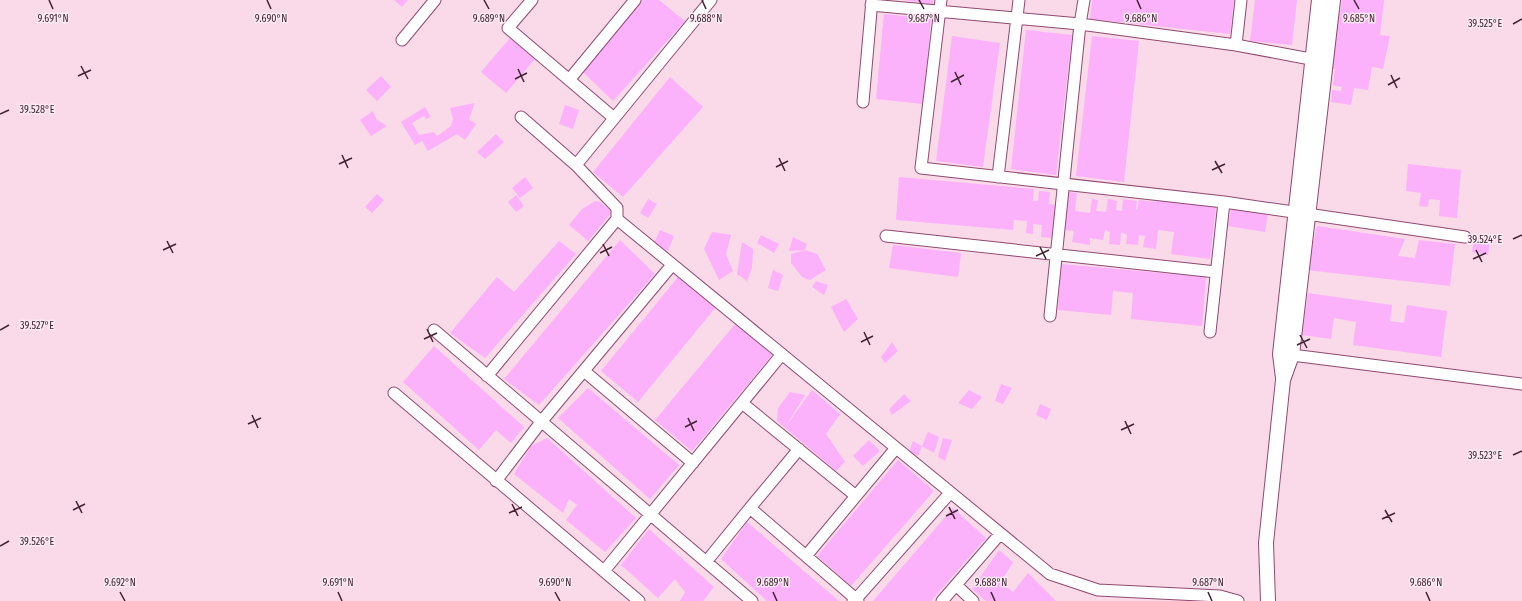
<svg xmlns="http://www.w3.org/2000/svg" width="1522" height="601" viewBox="0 0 1522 601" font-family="'Fira Sans Condensed',sans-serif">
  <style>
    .building { fill: #fcb1fb }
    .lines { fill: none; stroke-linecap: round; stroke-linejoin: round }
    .minor-casing { stroke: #8f4970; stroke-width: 13 }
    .tertiary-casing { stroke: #8f4970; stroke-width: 16 }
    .minor { stroke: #fff; stroke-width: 11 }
    .tertiary { stroke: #fff; stroke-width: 14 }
    .ticks { fill: none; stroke: #412233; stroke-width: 1.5 }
    .ticks-label { font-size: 10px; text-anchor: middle; fill: #412233; stroke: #fcebf3; stroke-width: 3; stroke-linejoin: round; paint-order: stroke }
  </style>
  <rect width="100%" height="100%" fill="#fad9e9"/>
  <path class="building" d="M394,0H408L402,7Z
    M641,0H659L685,21L613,101L583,72Z
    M904,0H933V5Z
    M1092,0H1234L1230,34L1090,19Z
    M1255,0H1297L1292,45L1250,41Z
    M1342,0H1384L1380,35L1390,36L1383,69L1372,67L1368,90L1354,88L1351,105L1331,102L1332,90L1341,91L1342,87L1333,85L1335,69L1331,68L1336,13L1340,14Z
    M884,14L931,19L923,104L876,99Z
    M1026,30L1072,35L1056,175L1011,169Z
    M952,36L1000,43L983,167L936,161Z
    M1092,36L1139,41L1124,182L1076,176Z
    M510,38L535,59L506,93L481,72Z
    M381,76L391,87L377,101L366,90Z
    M670,77L703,107L623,197L593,172Z
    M475,103L469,119L476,124L465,140L457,134L428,151L422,141L415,145L401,122L425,107L431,117L426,119L424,116L412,123L419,135L434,132L437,136L451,126L453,119L450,108Z
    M565,105L579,110L573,129L559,124Z
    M373,111L376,119L387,126L371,136L360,120Z
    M496,134L504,142L485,159L477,152Z
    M1408,164L1461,170L1457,218L1439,216L1440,200L1429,199L1428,207L1419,206L1421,193L1406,191Z
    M525,177L533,188L520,198L512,188Z
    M899,177L1034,189L1033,201H1038L1039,191L1050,192L1049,204L1056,205L1053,238L1041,237L1042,225L1033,224V234L1026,233L1027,221L1014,220L1013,230L896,220Z
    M1069,192L1077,193L1075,211L1090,213L1092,199L1098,200L1096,211L1106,212L1108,199L1117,201L1116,210L1122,211L1123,199L1137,201L1136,209L1137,210L1139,200L1156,202L1154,212L1157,199L1216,206L1210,259L1171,254L1174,232L1158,230L1156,249L1143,247L1145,236L1139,235L1138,245L1126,244L1127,235L1121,232L1120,245L1109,244L1110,232L1105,230L1103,240L1090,238V245L1072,242L1074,231L1064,230Z
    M377,194L384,200L372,213L365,207Z
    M516,195L524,206L516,212L508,202Z
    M648,199L657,204L648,218L640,213Z
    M595,201L600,202L612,212L588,241L569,225L582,209Z
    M1231,209L1268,214L1265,232L1228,226Z
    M1317,226L1405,239L1398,256L1415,258L1419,240L1455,244L1450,286L1306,270Z
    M660,230L674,236L668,251L653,245Z
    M712,232L731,235L726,254L733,271L719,280L704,249Z
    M761,235L779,244L774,253L757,243Z
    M793,237L807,244L805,250L789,251Z
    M1474,238L1490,241L1488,255L1472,252Z
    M620,240L655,274L539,405L504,379Z
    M559,241L576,254L485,358L450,333L497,277L514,292Z
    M742,242L753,249L752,268L747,281L737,274Z
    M893,245L961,253L958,277L889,268Z
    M805,250L817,254L826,270L810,280L802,277L791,263V254Z
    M1061,264L1206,277L1202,326L1131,319L1133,293L1113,291L1111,315L1058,310Z
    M773,270L783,275L778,291L768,288Z
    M679,276L716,307L638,402L601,371Z
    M816,281L828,285L824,295L812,287Z
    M1308,293L1392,305L1390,321L1404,323L1407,305L1447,311L1441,357L1353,345L1356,322L1334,318L1331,339L1302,335Z
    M846,299L858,319L844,332L831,307Z
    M736,323L773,354L692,451L655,420Z
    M892,342L898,351L885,363L881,357Z
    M434,346L524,427L511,443L496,430L479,450L403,382Z
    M1001,384L1012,388L1003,404L995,401Z
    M588,388L679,465L650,499L558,418Z
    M812,390L840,414L826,434L845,462L836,471L777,421L778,408L790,392L805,395L786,426Z
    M969,390L982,397L972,409L958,403Z
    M904,394L911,401L892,415L889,409Z
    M1040,404L1051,409L1047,420L1036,415Z
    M928,432L939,437L934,453L922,446Z
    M547,438L636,518L605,552L566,520L577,505L569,499L563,513L514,474L531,446Z
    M943,438L952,440L945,461L938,457Z
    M869,440L880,451L863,466L853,456Z
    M913,441L922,446L918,456L909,452Z
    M898,460L934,491L851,586L817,556Z
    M953,508L986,538L931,601H873Z
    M747,522L839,601H767L721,559Z
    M649,529L714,587L703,601H680L685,592L675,579L658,598L621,565Z
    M999,550L1013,562L1001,582L1013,592L1028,573L1056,601H986L972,589Z"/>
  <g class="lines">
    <defs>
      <path id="minor" d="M532,0L508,28L614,118
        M941,0L921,168L1224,202L1465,237
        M1084,0L1080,24L1236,45L1321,61
        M871,5L1080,24L1050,316
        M402,40L435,0
        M1236,45L1241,0
        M569,80L635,0
        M863,102L872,0
        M576,165L711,0
        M998,177L1019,0
        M617,219L1050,574L1098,590L1220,596L1238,601
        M886,236L1216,272
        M434,330L752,601
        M1210,332L1224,202
        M1284,354L1522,384
        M584,371L693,463
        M487,376L617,219V208L576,165L521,117
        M394,393L639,601
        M742,403L856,496
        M496,481L541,422L672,265
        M750,508L799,449
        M806,556L896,448
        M706,562L750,508L856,599L853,601
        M604,571L782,354
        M956,585L973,601
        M858,601L856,599L950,493
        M942,601L1000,534"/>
      <path id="tertiary" d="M1283,378L1280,354L1319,0
        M1268,601L1266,543L1283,380L1292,355L1333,0"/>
    </defs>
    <use href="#minor" class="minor-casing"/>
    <use href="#tertiary" class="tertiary-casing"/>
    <use href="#minor" class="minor"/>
    <use href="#tertiary" class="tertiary"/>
  </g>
  <path class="ticks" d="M49,0L53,9M267,0L271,9M484,0L489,9M702,0L706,9M919,0L924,9M1137,0L1141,9M1354,0L1359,9M1513,24L1522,19M81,66L88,79M518,69L524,82M955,72L961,85M1391,75L1397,88M78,76L91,70M515,79L527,73M951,82L964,75M1388,85L1400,78M0,114L9,110M342,155L348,168M779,158L785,171M1215,161L1222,173M339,164L352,158M776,167L788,161M1212,170L1225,164M1513,239L1522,235M167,241L173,253M603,244L609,256M1040,247L1046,259M163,250L176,244M1476,250L1482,262M600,253L612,247M1036,256L1049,250M1473,259L1486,253M427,329L433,342M0,330L9,325M864,332L870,345M1300,335L1307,348M424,339L437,333M861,342L873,336M1297,345L1310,339M252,415L258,428M688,418L694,431M1125,421L1131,434M248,424L261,418M685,427L697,421M1121,430L1134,424M1513,455L1522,451M76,501L82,513M512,504L518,516M949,507L955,519M73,510L85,504M1385,510L1392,522M509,513L522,507M946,516L958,510M1382,519L1395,513M0,546L9,541M120,592L125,601M338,592L342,601M555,592L560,601M773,592L777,601M991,592L995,601M1208,592L1212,601M1426,592L1430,601"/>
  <g class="ticks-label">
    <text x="53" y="22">9.691°N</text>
    <text x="271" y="22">9.690°N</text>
    <text x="489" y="22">9.689°N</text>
    <text x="706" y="22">9.688°N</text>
    <text x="1141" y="22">9.686°N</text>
    <text x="1359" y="22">9.685°N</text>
    <text x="924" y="22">9.687°N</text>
    <text x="1485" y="27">39.525°E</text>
    <text x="37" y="113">39.528°E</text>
    <text x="1485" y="243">39.524°E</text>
    <text x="37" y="329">39.527°E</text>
    <text x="1485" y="459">39.523°E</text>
    <text x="37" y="545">39.526°E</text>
    <text x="120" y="586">9.692°N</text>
    <text x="338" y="586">9.691°N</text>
    <text x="555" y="586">9.690°N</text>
    <text x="773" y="586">9.689°N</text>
    <text x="991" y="586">9.688°N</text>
    <text x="1208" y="586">9.687°N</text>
    <text x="1426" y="586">9.686°N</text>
  </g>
</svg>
